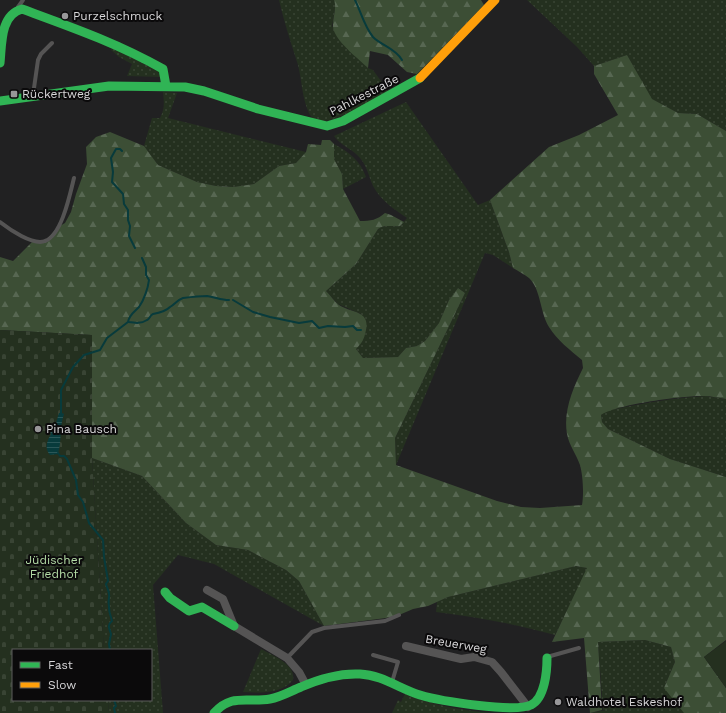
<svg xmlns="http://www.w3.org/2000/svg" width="726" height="713" viewBox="0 0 726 713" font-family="'Work Sans',sans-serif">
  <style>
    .green { fill: url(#green-dots) }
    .forest { fill: url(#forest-firs) }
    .cemetery { fill: url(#cemetery-stones) }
    .pitch { fill: #24301f }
    .water { fill: url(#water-rules) }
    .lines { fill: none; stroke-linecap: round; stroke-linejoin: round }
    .stream { stroke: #083b3c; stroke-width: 2 }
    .lane { stroke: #555454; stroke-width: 4 }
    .street { stroke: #555454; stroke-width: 8 }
    .fast { stroke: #30b455; stroke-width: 9 }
    .slow { stroke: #ff9f0a; stroke-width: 9 }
    .poi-dot { fill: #989799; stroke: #0b0a0b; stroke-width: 1.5 }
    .labels { text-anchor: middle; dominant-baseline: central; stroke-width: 4; stroke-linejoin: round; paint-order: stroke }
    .poi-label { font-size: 12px; fill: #d8d7d9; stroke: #0b0a0b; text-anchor: start }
    .street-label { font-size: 12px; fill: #d8d7d9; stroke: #0b0a0b }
    .park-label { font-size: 12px; fill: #b5dda7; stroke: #0b0a0b }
  </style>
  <defs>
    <pattern id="green-dots" width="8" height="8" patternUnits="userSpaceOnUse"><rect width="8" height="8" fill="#24301f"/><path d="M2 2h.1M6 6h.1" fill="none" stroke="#394434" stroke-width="1.8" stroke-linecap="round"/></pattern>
    <pattern id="forest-firs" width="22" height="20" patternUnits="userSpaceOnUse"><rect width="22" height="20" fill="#3c4e35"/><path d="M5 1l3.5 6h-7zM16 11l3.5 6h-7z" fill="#576752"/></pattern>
    <pattern id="cemetery-stones" width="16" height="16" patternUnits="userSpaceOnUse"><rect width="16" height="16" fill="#24301f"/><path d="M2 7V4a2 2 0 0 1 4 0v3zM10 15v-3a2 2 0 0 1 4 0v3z" fill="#394434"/></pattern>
    <pattern id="water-rules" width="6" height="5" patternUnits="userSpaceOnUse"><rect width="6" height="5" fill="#083b3c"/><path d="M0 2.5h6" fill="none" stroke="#2b5758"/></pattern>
  </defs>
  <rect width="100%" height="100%" fill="#212122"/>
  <path class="green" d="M279,0H334L336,4L332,26L368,68L373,70L389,92C374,99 337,122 321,121C316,121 311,118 309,113C302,98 302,81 298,65C291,43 284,22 279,0Z
    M527,0H726V131L697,114L678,113L651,99L627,55L594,66L577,47Z
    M113,47L157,67L161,77L127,76L132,64L119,57L111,50Z
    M163,92L177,93L168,118L306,152L296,163L279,166L254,184L233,187L216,186L197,182L158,165L144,146L152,118H160C165,109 164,102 163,92Z
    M406,102L478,205L490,200L509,252L513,268L493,255L485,253L396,465L395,438L465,293L458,288L449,300L439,323L425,341L417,346L406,348L398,357L363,358L356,349L361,314L338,304L326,291L356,264L378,229C385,224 392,227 400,226L407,218C394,209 381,201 373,186C369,177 367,166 360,158C353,149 341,146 334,136Z
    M334,144C349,152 360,160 366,177L343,189L342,174L334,159Z
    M705,396L726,399V477L670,459L608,429L602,422L601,415L605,411C639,404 671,398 705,396Z
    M92,458L142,476L186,523L216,545L248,550L286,570L299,581L324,626L214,564L178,555L153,585L163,713H109L108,700H151V650H104Z
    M576,566L588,568L555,635C516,624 476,617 436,612L437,602L448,597Z
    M645,640L671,647L675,662L664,688L726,713H589L607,710H603L598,642Z
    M261,649C272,655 296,664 293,680C282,694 259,693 243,692Z
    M405,694C432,705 460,710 490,713H392L398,700L401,702Z"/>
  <path class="forest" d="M334,0H481L484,5L417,74L407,72L388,55L370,51L368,68C359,59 332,39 333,25C333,16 337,8 334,0Z
    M627,55L652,99L678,113L697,114L726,131V399C719,398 711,396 704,396C686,395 613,405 601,415L602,422L608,429L670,459L726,477V640L704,657L726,688V713H684L664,688L675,662L671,647L645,640L598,642L602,710L590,713L584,638L552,642L587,568L576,566L448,597L428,606L413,609L399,615L386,618L324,626L299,581L286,570L248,550L216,545L186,523L142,476L92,458V335L0,330V257L13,261L33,241H45L58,227L65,223L71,212L76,194L87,164L86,147L96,137L110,132L144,146L158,165L197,182L216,186L233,187L254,184L279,166L296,163L306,152L308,144L321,145L322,140H330L334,144V159L342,174L343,189L360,221C371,221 377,220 385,213L391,215L404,222L400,226C392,227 385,224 378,229L356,264L326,291C330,295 334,301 339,305C351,313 370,310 366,330C364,339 363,342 356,349L363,358L398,357L406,348L417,346L425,341L439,323L449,300L458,288L465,293L395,438L396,465L497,501L521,507L540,508L582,505C584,494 583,476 580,465C576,454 569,445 567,434C563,411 573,388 583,368L582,360C570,350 557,340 549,327C540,313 541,289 529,278C524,274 518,271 513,268L509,252L490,200L549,147L579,135L618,115L594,74V66Z"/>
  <path class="cemetery" d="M0,330L92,335V458L104,650H13V700H108L109,713H0Z"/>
  <path class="pitch" d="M726,641V688L704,657Z"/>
  <path class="water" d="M59,413H62L64,414C59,428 62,441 58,454L50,455C44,448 47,441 51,434L50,432L56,423Z"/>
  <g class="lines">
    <path class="stream" d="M355,0C361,12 364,26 373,37C382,46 395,48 402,60
      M122,151L120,149H116L111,158L113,172L112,182L123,194L124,204L128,210V220L130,226L129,236L135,248
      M233,300L253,312L270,317L299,323L312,321L319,328L328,326L345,327L353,326L357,330H361
      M128,322C135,323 141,324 147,320C150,319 150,315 153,314C159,313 166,311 170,307C175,304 177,300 183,298C191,297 199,296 207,296C215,297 221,300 229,300
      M61,414V390L73,367L84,355L100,350L107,338L128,322C129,315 134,312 139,307C144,300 148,288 149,280L146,275V267L142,258
      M58,453L60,456H64L67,459L76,480L78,495L83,502L89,523L103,540L104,557L108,581L106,584C107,588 110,593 109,597C108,605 109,613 112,621C107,625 109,628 111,634L109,644L110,650
      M114,700L116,706L114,708L115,713"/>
    <path class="lane" d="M18,7L23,0
      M33,95L38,60L41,54L52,43
      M0,222C9,229 33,246 45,241C62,235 70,194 74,178
      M373,655L398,662L392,682
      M547,657L579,648
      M287,658L312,632L324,628L385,621L399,615"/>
    <path class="street" d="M207,590L223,599L234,626L287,658L299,672L306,685
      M406,646L461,659L474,657L492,662L501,672L528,707"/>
    <path class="fast" d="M0,63C2,44 0,15 22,9C71,27 117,43 163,69L166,86
      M0,101L109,86L185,87L204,91L258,109L327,126L343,121L420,78
      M165,592L170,598L189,611L202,607L234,626
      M214,713C232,693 247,703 270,699C281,697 291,691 301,687C319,679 340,673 360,674C382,675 400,689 420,695C440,701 514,713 531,705C545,698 547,671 547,658"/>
    <path class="slow" d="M420,78L495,0"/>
  </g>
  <g class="poi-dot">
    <circle cx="65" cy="16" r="4"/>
    <rect x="10" y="90" width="8" height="8" rx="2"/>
    <circle cx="38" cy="429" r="4"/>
    <circle cx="558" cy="702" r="4"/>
  </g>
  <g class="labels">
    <g class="poi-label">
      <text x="73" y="16">Purzelschmuck</text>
      <text x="22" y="94">Rückertweg</text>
      <text x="46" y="429">Pina Bausch</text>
      <text x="566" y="702">Waldhotel Eskeshof</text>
    </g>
    <g class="street-label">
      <text transform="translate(364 95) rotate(-27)">Pahlkestraße</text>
      <text transform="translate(456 644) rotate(10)">Breuerweg</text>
    </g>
    <g class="park-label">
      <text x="54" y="560">Jüdischer<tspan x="54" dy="14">Friedhof</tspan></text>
    </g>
  </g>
  <rect x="12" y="649" width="140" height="52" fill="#0b0a0b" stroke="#5d5c5d"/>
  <rect x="20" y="662" width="20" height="6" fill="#30b455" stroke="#5d5c5d"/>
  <text x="48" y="669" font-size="12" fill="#d8d7d9">Fast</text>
  <rect x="20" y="682" width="20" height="6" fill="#ff9f0a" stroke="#5d5c5d"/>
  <text x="48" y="689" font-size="12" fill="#d8d7d9">Slow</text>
</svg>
